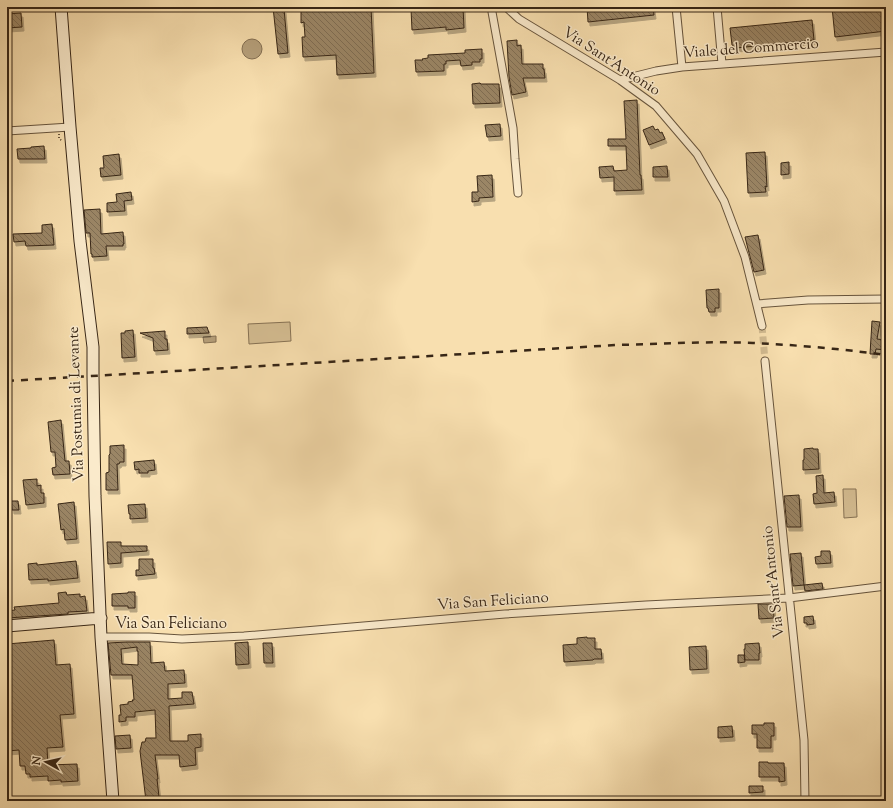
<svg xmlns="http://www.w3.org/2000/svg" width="893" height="808" viewBox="0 0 893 808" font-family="'Sorts Mill Goudy',serif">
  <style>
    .pitch { fill: #d7c095; stroke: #877356 }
    .water { fill: #b6a07b; stroke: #836f53 }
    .building { fill: url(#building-back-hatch); stroke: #372616; fill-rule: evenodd; filter: url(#shadow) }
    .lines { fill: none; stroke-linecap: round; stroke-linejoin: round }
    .street-tunnel { stroke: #d1ba90; stroke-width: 7; stroke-dasharray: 7 3.5; stroke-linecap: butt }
    .street-casing { stroke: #67543c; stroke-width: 9 }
    .secondary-casing { stroke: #372616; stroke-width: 13 }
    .path { stroke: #372616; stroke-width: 1.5; stroke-dasharray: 1 2; stroke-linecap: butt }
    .street { stroke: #faeacb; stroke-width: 7 }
    .secondary { stroke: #faeacb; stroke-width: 11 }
    .rail { stroke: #372616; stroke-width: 2.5; stroke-dasharray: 7 7; stroke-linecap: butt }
    .labels { text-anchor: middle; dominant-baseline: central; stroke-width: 3; stroke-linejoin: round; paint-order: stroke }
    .street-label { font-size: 15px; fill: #372616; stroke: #faeacb }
  </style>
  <defs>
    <pattern id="building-back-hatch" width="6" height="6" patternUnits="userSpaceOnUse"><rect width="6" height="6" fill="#9b8666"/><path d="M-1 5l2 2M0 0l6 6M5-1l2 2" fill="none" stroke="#7f6d53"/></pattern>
    <filter id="shadow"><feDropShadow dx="2" dy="4" stdDeviation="0" flood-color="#0004"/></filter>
  </defs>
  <rect width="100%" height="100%" fill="#f8dfaf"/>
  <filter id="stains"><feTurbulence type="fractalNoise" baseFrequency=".005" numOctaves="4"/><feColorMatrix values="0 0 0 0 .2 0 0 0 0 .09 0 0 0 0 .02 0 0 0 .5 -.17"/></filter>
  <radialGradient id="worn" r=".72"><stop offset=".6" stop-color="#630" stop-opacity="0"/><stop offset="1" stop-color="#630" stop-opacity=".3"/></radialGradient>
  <path class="pitch" d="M290,322L291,341L249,344L248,324Z
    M843,489H856L857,517L844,518Z"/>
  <path class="water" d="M242 49a10 10 0 1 1 20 0a10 10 0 1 1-20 0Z
    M216,336V342L204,343L203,337Z"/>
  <path class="building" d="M273,7H282V10L284,9L288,53L278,54Z
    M333,7H371L374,73L337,75L336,55L303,57L302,37H305L304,22L301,23V9Z
    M435,7H463L464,28L446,30V27L412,30L411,9Z
    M587,7H653L654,15L588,22Z
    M832,7H886V31L835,37Z
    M21,13L22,27L7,28V14Z
    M812,20L814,40L736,48L732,45L730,28Z
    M517,40V46L521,45L522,64H543V69H544L545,78H523L526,92L512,95L509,77L507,41Z
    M482,49V59H480V62H472V65L461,66L460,60L446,61V64H444V71L416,72L415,60H423L422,59L428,58V55L465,53V50Z
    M480,83L481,84H499L500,103L473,104L472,84Z
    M637,100L640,175H641L642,190L614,191V177L600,178L599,167L613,166L614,171L627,170L626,146H608V139H626L624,101Z
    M500,124L501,136L487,137L485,125Z
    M653,126L655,130L658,129L660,133L662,132L665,139L649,145L643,130Z
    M44,146L45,159H18L17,149L31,148V147Z
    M765,152L767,187L765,186L766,192L748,193L746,153Z
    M119,154L121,175L101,177L100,168H104L103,156Z
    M789,162V174L781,175V163Z
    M667,166L668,177H653V167Z
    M492,175L493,197L479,198V201L472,202V192H478L477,176Z
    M131,192L132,200L124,201L125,211L107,212V203L117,202L116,194Z
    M100,209L101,234L123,232L124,244H123V246H106L107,256L92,257V254H91L90,233H86L84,210Z
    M52,224L54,245L26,246L25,241L14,242L13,234L42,233V225Z
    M758,235L764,270L754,272L748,249L745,237Z
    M719,289V308H715V312H709L708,308H707L706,290Z
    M872,321L880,322L877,339L886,340V350L876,349L875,354H870Z
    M207,327L209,333L187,334V328Z
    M133,330L135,357L122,358L121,333H125V331Z
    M165,331V339H167L168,350L154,351L153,338L140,333Z
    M61,420L65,461H69L70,474L53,475L52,468L56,467L55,452H51L48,422Z
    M124,445V462H120L119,464H117L118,490H106V473L109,472V455L110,454V446Z
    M813,448V449H818L819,469L803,470V460H804V449Z
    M154,460L155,470L148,471V473H139V469L135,470L134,462Z
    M823,475L824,493L834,492L835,502L814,504L813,494L817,493L816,476Z
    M37,479V486L41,485V493H44V503L26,505L23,480Z
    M799,495L801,527H787L784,496Z
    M11,501H18L19,510H12Z
    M74,502L77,539L65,540L64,529L61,530L58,504Z
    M145,504L146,518L130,519V514H129L128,505Z
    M107,542H121V546H147V551L121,553V563L108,564Z
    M821,551H830L831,563L816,564L815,557L821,556Z
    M801,553L804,585L822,583L823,589L805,591L804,585L793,586L790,554Z
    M139,559H153V568H154L155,574L136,576V570H139Z
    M76,561L78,578L48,581V579L29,580L28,564L37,563V565Z
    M66,592L67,595L80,594V597L85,596L87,611L68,612V614L7,618V611L15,610L14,607L59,603L58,593Z
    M128,592H135V608H128V606H112V594L128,593Z
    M758,604H773L774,618L759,619Z
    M813,616L814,624L807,625V623H804V617Z
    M587,637V638H595V649H601L602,659H594L593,660L564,662L563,645L577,644V638Z
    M54,640L56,665L70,664L74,714L60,715L63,747L47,748L48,765L77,764L78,781L61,782V780L48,781V776L30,777V774H26L25,766H20L19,750L7,751V644Z
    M127,642H150L151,663L164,662L165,671L184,670L185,683L168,684V699L182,698V692H192L194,704L169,706L170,741H188V735L201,734V747L195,748L196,765L180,767L179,755H155L158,779H157L159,797L151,801H146L140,751L142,742H145L146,738H156L155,710L135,712V717H126V721L119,722V715H121L120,705L128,704V702L133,701L132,700H134L132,675H111L108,643ZM137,647V651H138V665L122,664L121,649Z
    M248,642L249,664L236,665L235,643Z
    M263,643H272L273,663H264Z
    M759,643L760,653H759V660H745L744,649H745V644Z
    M706,646L707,669L690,670L689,647Z
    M738,655H744L745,662L738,663Z
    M764,723H774V736H771V748H757V734H752V725H764Z
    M732,726L733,737L718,738V727Z
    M130,735L131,748L116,749L115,736Z
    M759,762H768V763H784L785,781L779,782V777H759Z
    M749,786H763V792L749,793Z"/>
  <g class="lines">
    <path class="street-tunnel" d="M762,326L765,361"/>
    <defs>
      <path id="street" d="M492,7V12L513,128L515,159L518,193
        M506,7L519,19L620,80L656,106L697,154L724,201L745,257L762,326
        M676,7L682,67
        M717,7L722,64
        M620,80L656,71L682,67L886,52
        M7,131L70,127
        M757,304L808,300L886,299
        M765,361L804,740L805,801
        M101,637H149L182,639L244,636L505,614L646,605L789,598L886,586"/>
      <path id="secondary" d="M61,7L70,127L80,241L93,347V376L95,496L101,637L113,801
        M7,626L101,618"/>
    </defs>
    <use href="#street" class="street-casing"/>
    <use href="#secondary" class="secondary-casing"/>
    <path class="path" d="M59,134V138L62,141"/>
    <use href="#street" class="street"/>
    <use href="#secondary" class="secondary"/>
    <path class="rail" d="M7,381L616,345C662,344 707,341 753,343C797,345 842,349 886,355"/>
  </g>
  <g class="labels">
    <g class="street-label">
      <text transform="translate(751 49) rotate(-4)">Viale del Commercio</text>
      <text transform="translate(611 62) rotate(33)">Via Sant'Antonio</text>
      <text transform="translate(77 404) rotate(-92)">Via Postumia di Levante</text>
      <text transform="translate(774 582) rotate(-96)">Via Sant'Antonio</text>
      <text transform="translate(493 602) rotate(-4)">Via San Feliciano</text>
      <text x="171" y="624">Via San Feliciano</text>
    </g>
  </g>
  <rect width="893" height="808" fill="none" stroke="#f8dfaf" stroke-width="24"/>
  <rect x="8" y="8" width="877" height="792" fill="none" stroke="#372616" stroke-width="2"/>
  <rect x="12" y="12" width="869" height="784" fill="none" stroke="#372616"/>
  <g transform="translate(46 762) rotate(278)" stroke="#faeacb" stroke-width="3" paint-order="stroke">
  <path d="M0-3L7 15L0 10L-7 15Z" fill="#372616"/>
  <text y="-6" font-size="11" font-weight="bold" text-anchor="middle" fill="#372616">N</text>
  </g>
  <rect width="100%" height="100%" filter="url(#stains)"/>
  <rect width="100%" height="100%" fill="url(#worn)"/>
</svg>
